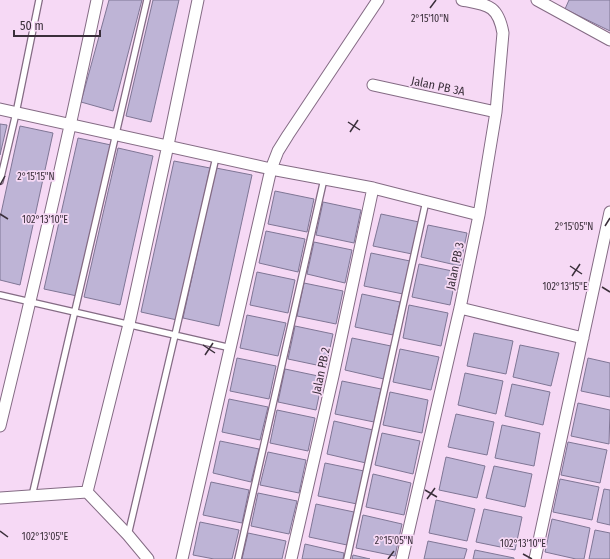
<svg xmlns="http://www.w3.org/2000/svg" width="610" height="559" viewBox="0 0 610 559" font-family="'Fira Sans Condensed',sans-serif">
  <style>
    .building { fill: #beb4d6; stroke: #7f7695 }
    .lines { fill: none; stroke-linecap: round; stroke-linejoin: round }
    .lane-casing { stroke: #846b84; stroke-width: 8 }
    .street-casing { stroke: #846b84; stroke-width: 13 }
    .lane { stroke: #fff; stroke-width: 5.5 }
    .street { stroke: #fff; stroke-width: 11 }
    .ticks { fill: none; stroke: #3a2f3a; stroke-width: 1.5 }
    .labels { text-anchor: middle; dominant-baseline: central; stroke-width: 3.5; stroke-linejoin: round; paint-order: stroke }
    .street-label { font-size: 12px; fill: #3a2f3a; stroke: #f6d9f5 }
    .ticks-label { font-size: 10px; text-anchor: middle; fill: #3a2f3a; stroke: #f6d9f5; stroke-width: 3.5; stroke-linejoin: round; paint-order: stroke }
  </style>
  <rect width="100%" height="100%" fill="#f6d9f5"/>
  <path class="building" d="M109,0H142L113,111L81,102Z
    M153,0H179L151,122L126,116Z
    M569,0H610V31L565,9Z
    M0,124L7,125L0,155Z
    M20,126L53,133L20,285L0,280V218Z
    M78,138L111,145L77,296L44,289Z
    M118,148L153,156L120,305L84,297Z
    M174,161L210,168L177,320L141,312Z
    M216,168L252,175L219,326L183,318Z
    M275,191L314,199L307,232L268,224Z
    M323,202L361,210L354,243L316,235Z
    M381,214L419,222L412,254L373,246Z
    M428,225L467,233L460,266L421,257Z
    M266,231L305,239L298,272L259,263Z
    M314,242L352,250L345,283L307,274Z
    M371,253L410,261L403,294L364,286Z
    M419,264L457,272L450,305L412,297Z
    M257,272L295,280L288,313L250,305Z
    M304,283L343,291L336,324L297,316Z
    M362,294L400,302L393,335L355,327Z
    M409,305L448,313L441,346L403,338Z
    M247,315L286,323L278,356L240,348Z
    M295,326L333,334L326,367L288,359Z
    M474,333L513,341L506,374L467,366Z
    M352,338L391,346L384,379L345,370Z
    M520,345L559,353L551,386L513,377Z
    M400,349L439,357L431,390L393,382Z
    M237,358L276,366L269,399L230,391Z
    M588,358L610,363V397L581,391Z
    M285,369L323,377L316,410L278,402Z
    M465,373L503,381L496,414L458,405Z
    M342,381L381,389L374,422L335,414Z
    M512,384L550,392L543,425L505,416Z
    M390,392L428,400L422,433L383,425Z
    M229,399L268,407L260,440L222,432Z
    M578,403L610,410L609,444L571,436Z
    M277,410L315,418L308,451L270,443Z
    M456,414L494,422L487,455L448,447Z
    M334,421L373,430L366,463L327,454Z
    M502,425L540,433L534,466L495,458Z
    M382,433L420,441L413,474L375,465Z
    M220,441L259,449L251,482L213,473Z
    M568,442L607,450L600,483L561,475Z
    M268,452L306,460L299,493L260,485Z
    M446,457L485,466L477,498L439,490Z
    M325,463L364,471L357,504L318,496Z
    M494,466L532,474L525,507L486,498Z
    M373,474L411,483L404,515L366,507Z
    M560,479L599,487L592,520L553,512Z
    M211,482L249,490L242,523L203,515Z
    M604,489L610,490V525L597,522Z
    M258,493L297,501L289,534L251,526Z
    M436,500L475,509L467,541L429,533Z
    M316,504L354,512L347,545L309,537Z
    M484,509L522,517L515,550L476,542Z
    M363,515L402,524L395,556L356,548Z
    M552,519L590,528L584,559H576L545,552Z
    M200,522L239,530L232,559H214L193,555Z
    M595,530L610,533V559H589Z
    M248,533L286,541L282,559H242Z
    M428,541L467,549L464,559H424Z
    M305,544L344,553L343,559H302Z
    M475,550L514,558V559H473Z
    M353,555L370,559H352Z"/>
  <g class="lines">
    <defs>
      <path id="lane" d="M0,181L16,113L39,0
        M0,295L231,348
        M32,496L147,0
        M128,535L175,335L216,157
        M238,559L324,179
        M347,559L426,201"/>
      <path id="street" d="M537,0L610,40
        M373,85L496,112
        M0,109L271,169L373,188L479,215
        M460,308L583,338
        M0,426C35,284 67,143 97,0
        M87,492L128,535L148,559
        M0,498L87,492L129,324L168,145L198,0
        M182,559L271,169L278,151L288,135L378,0
        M291,559L333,376L373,188
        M402,559L460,308L479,215L496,112L503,33C498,5 488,5 462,0
        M535,559L610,212"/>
    </defs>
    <use href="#lane" class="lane-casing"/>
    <use href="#street" class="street-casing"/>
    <use href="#lane" class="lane"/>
    <use href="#street" class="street"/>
  </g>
  <path class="ticks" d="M430,8L436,0M348,122L360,130M350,132L358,120M0,185L5,176M0,214L8,219M605,226L610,218M570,266L582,274M572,276L580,264M602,287L610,292M203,345L215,353M205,355L213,343M425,490L437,497M427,499L435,488M0,531L8,537M523,554L532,559M388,559L394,551"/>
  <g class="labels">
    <g class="street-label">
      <text transform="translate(438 86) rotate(12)">Jalan PB 3A</text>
      <text transform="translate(455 266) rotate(-78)">Jalan PB 3</text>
      <text transform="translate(321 371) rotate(-78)">Jalan PB 2</text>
    </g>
  </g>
  <g class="ticks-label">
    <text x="430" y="22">2°15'10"N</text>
    <text x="36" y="180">2°15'15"N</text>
    <text x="45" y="223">102°13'10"E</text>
    <text x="574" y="230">2°15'05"N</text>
    <text x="565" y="290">102°13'15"E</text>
    <text x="45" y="540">102°13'05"E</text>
    <text x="394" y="544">2°15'05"N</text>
    <text x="523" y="547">102°13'10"E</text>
  </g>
  <path d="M14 30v6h86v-6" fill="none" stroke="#3a2f3a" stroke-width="2"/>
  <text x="20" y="30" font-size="12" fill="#3a2f3a" stroke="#f6d9f5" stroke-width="3" paint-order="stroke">50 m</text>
</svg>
